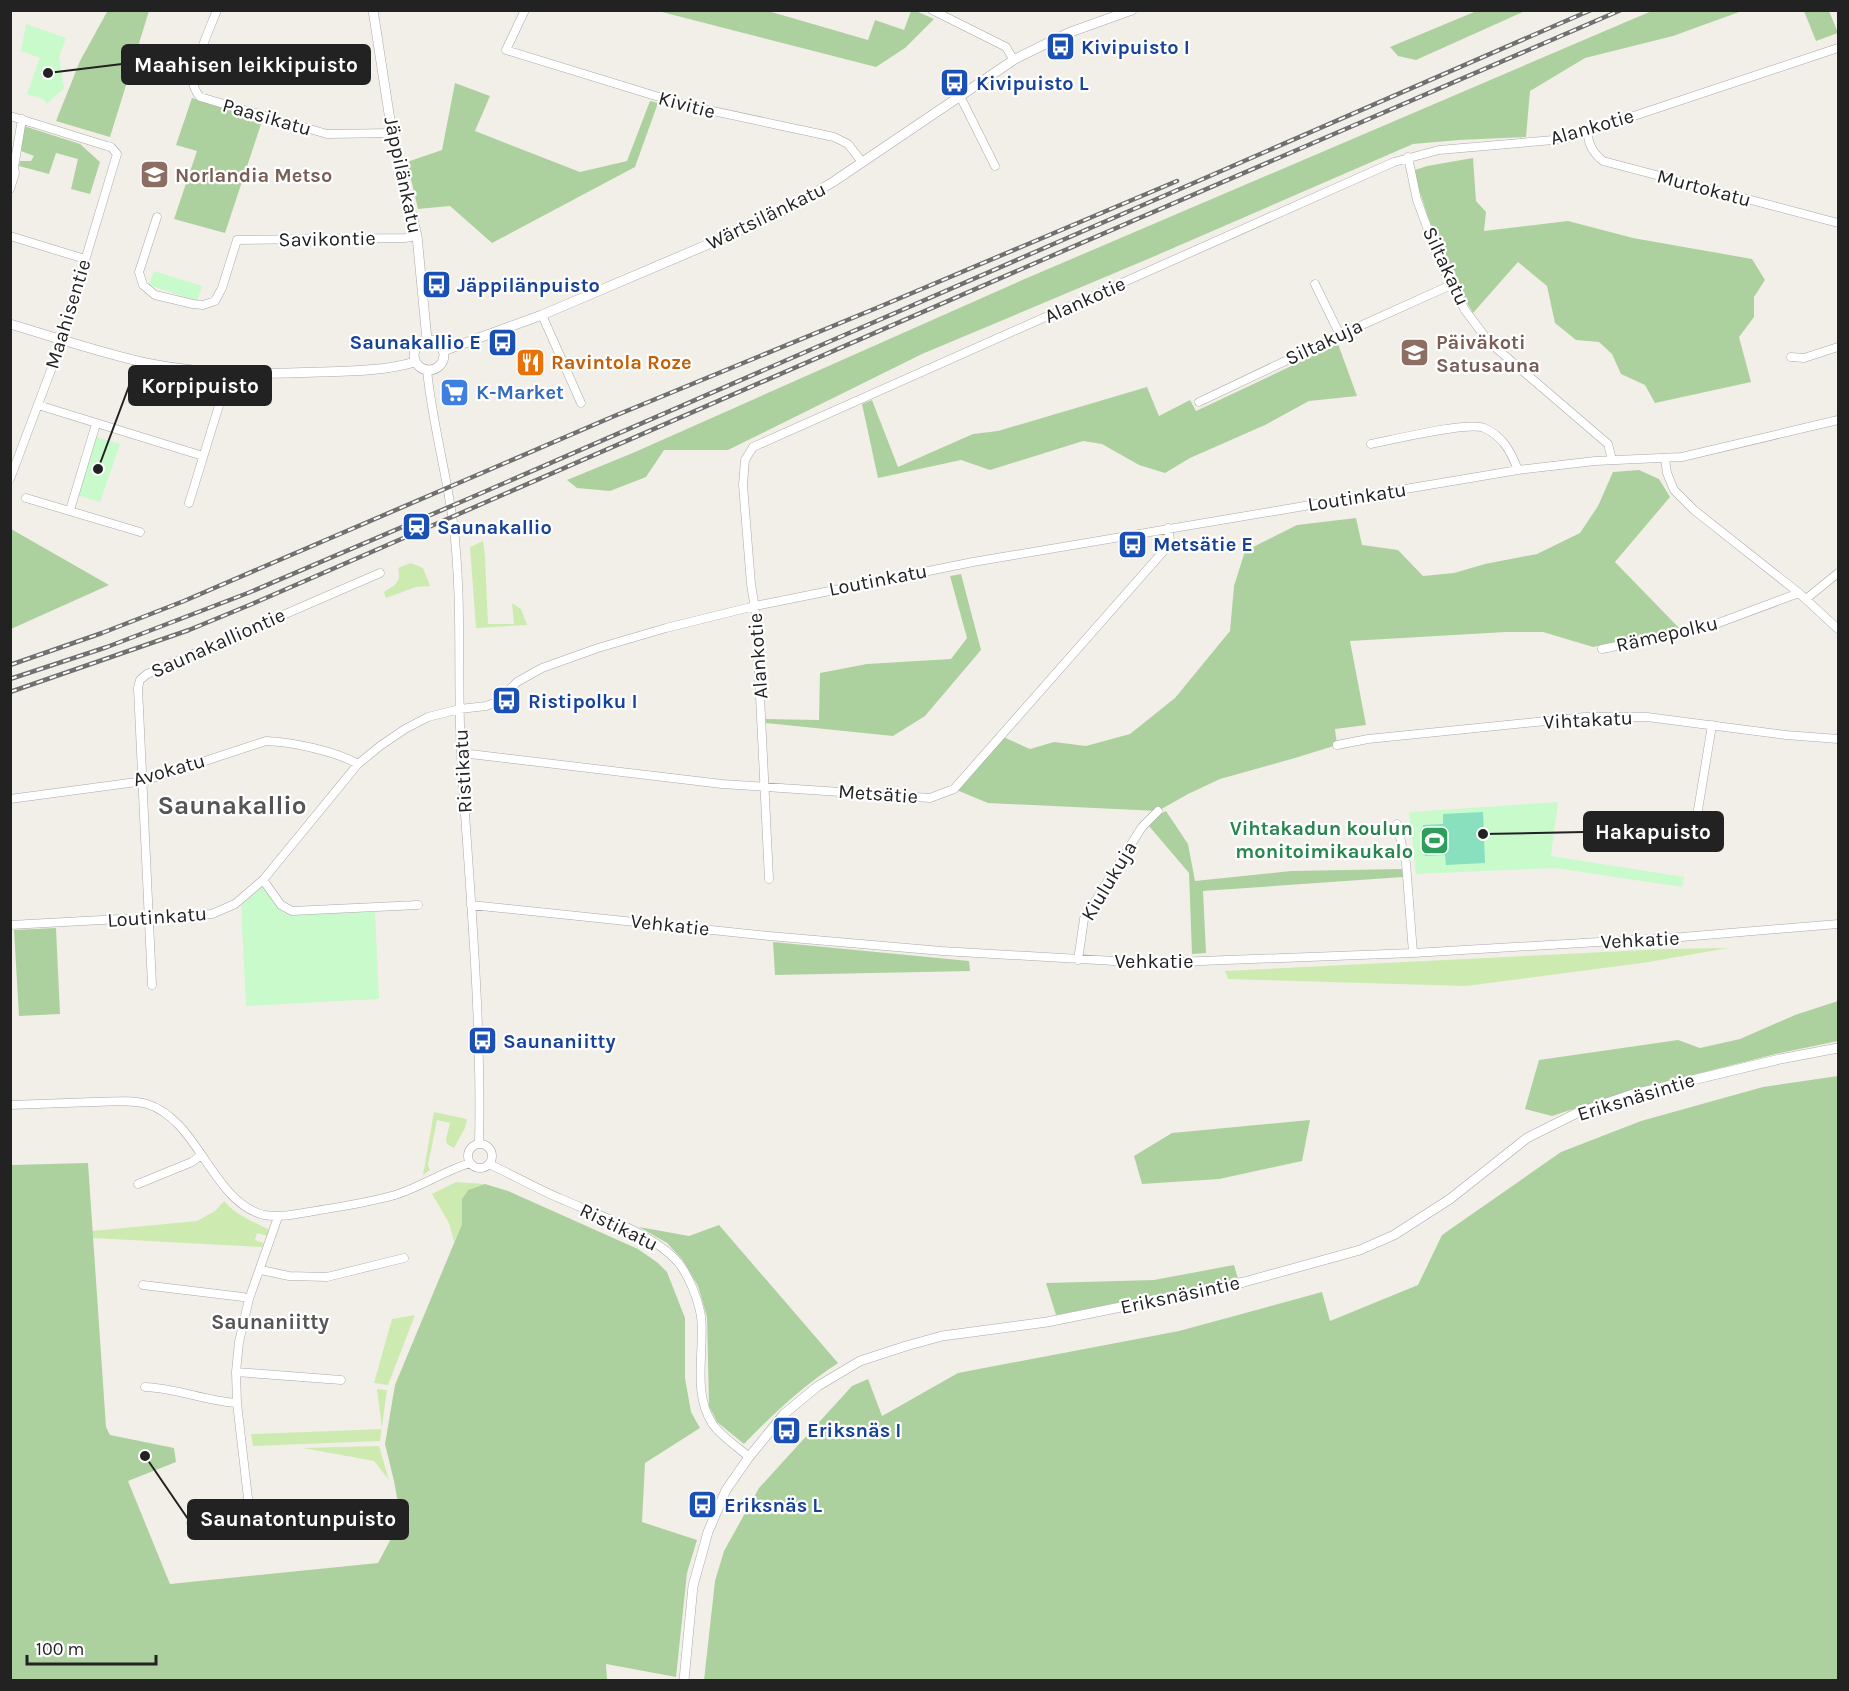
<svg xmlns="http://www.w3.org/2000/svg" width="1849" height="1691" viewBox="0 0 1849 1691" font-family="Karla,sans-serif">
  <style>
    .grass { fill: #cdebb0 }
    .forest { fill: #add19e }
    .park { fill: #c8facc }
    .pitch { fill: #88e0be }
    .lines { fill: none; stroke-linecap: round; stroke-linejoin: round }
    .minor-casing { stroke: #a9a9a9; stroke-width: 9 }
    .tertiary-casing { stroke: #a9a9a9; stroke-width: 10 }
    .minor { stroke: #fff; stroke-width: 8 }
    .tertiary { stroke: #fff; stroke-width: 9 }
    .rail-casing { stroke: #707070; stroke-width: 4.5 }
    .rail { stroke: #fff; stroke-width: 2; stroke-dasharray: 7; stroke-linecap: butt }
    .labels { text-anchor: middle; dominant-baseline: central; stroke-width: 4.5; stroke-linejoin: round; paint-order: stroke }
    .transit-label { font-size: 20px; font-weight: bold; fill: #164399; stroke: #fff; text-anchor: start }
    .street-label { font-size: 20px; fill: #222; stroke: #fff }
    .education-label { font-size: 20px; font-weight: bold; fill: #785e54; stroke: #fff; text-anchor: start }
    .food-label { font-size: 20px; font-weight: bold; fill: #c56008; stroke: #fff; text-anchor: start }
    .shop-label { font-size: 20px; font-weight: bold; fill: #366cbe; stroke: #fff; text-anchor: start }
    .leisure-label { font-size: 20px; font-weight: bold; fill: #27864d; stroke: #fff; text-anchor: end }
    .neighbourhood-label { font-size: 21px; font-weight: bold; fill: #555; stroke: #fff }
    .district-label { font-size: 26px; font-weight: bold; fill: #555; stroke: #fff }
    .leader { fill: none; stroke: #222; stroke-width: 2 }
    .callout-dot { fill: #222; stroke: #fff; stroke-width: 2 }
    .callout { fill: #222; stroke: #222; stroke-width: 2 }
    .callout-label { font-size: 21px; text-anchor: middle; font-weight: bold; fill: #fff }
  </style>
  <rect width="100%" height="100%" fill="#f2efe9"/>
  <path class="grass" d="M483,541L485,556L488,624H514L512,603L521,609L527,625L476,628L470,547Z
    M411,563L423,568L430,586L416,587L386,598L384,592C394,585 402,583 398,568Z
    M1728,948L1649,962L1466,986L1228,979L1225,971L1665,949Z
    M434,1112L467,1119L465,1128L454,1148L447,1144L446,1139L450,1123L437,1120L428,1165L430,1170L423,1175Z
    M456,1182L485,1184L468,1190L462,1199V1224L454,1242L449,1223L432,1194Z
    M224,1201C236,1215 254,1222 270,1230L268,1236L257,1233L255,1240L264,1243L262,1247L93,1238L92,1231L197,1221L215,1211Z
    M415,1315L388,1385L374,1383L392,1319Z
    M377,1389L387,1390L380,1441L253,1446L251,1434L382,1429Z
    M379,1446L389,1480L374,1461L303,1448Z"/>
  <path class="forest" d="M108,10L149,11L110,137L56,121L80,61Z
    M1479,10L1525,11L1416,60L1398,56L1390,47Z
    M1654,10L1742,11L1673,36L1585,58L1530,91L1526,137L1459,140L1413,144L1148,259L922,354L728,450H664L646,477L610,491L577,488L567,480L635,452L1020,281Z
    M658,11H768L868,40L875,20L904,30L911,11H916L934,19L905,48L876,67Z
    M1804,11H1829L1838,33L1816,41Z
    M455,83L490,96L475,131L580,172L627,161L650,101L658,103L635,167L492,243L450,206L418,209L407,162L442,150Z
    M192,98L262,121L225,233L174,219L197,151L176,145Z
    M24,126L80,144L100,162L90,194L71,189L78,159L56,153L49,174L19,166L20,161H31L34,156L21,151Z
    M1473,158L1476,201L1486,212L1484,231L1568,221L1633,238L1752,259L1765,280L1754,297V317L1739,337L1751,382L1655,403L1645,385L1621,374L1612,354L1599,342L1576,340L1555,323L1547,286L1518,262L1473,313L1454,281L1428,217L1416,180L1415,170L1427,166Z
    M1338,344L1357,396L1309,401L1265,425L1190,458L1165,473L1139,465L1102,444L1083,441L990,470L961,460L878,478L862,404L872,400L898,467L973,434L998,431L1147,387L1159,416L1190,400L1196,411Z
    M1639,470L1659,479L1670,497L1615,562L1680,629L1593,647L1543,632H1506L1350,641L1366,725L1335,729L1337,745L1295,758L1220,779L1188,794L1158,811L988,803L954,789L1001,736L1030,749L1054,742L1086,746L1130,734L1175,698L1230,631L1234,586L1245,551L1297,525L1356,518L1362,545L1398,550L1423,576L1454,573L1485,564L1537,554L1580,533L1598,506L1613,472Z
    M11,529L109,585L11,629Z
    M961,574L981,650L925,716L893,736L766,723V719L819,720L820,673L867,664L951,659L967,638L950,576Z
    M1166,811L1188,844L1195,881L1291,871L1402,869L1403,877L1203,891L1206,953L1192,954L1189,873L1149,826L1160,814Z
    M56,928L60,1014L19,1016L14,930Z
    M773,942L969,961L970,971L775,975Z
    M1838,1001V1041L1780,1053L1629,1091L1552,1116L1525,1109L1539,1060L1678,1040L1700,1048L1740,1039L1795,1015Z
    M1838,1076V1680H704L715,1581L724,1551L759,1488L852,1386L868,1379L882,1416L958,1373L1179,1331L1322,1292L1330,1321L1418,1285L1442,1235L1561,1152L1641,1121L1763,1087Z
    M1310,1120L1302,1161L1219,1179L1142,1184L1134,1156L1172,1133Z
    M88,1163L106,1427L110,1435L174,1448L176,1462L128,1481L170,1584L378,1563L401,1520L394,1481L385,1444L395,1385L462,1224V1199L468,1190L485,1184L508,1191L638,1249L658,1263L667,1272L685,1318V1378L691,1412L700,1428L645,1463L642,1522L697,1540L687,1573L676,1677L606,1664L607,1680H11V1165Z
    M719,1225L838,1363C803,1386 773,1414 744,1444L717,1422L709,1406L707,1317L698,1286L682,1259L667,1243L639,1227L689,1236Z
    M1234,1265L1238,1279L1056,1315L1046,1283L1154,1280Z"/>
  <path class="park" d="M26,24L66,38L59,57L64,88L47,104L43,99L27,94L40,58L21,51Z
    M154,271L202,286L197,301L149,285Z
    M96,437L120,444L100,502L77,495Z
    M1558,802L1551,856L1684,877L1682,887L1555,868L1416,874L1409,812Z
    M263,886L278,908L285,913L375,912L379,999L246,1006L241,905Z"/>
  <path class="pitch" d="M1483,812L1485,863L1446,865L1445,855L1425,856L1423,825L1443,824V814Z"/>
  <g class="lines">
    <defs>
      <path id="minor" d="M217,10C210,28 194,63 193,80C193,87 196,92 200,97L327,134L392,133
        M525,10L506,50L685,105L834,137L848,144L862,162
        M932,10L1006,47L1013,59
        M960,96L995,166
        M10,116L107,146L111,147L117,154L57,354L10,479
        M1587,131C1589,145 1592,152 1603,161L1838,223
        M1408,157L1417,200L1441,265L1465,310L1489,342L1608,444L1612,460
        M10,189L15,173L14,167L22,119
        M157,217L139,272L143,285L155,295L193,304L203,305L215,301L222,288L237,240L405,238L417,236
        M10,236L85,259
        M1315,284L1340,335
        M542,315L581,403
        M1791,357L1804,358L1838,347
        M427,370C432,421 446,471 453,522C463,599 457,677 461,754C469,883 482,1013 479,1144
        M1199,402L1340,335L1451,285
        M38,405L203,456
        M1371,444C1392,440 1468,421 1484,428C1503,436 1511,452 1518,470
        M1665,459L1667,473L1674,490L1694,510L1799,593L1838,629
        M26,498L140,532
        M189,503L229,373
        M70,510L96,424
        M1806,599L1838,573
        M1602,649L1705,628L1799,593
        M1337,745L1368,739L1585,717H1647L1786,735L1838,739
        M461,754H470L722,784L930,798L954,789L1168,546L1170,540L1168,528
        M10,799L144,781L266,741C292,742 335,751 358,764
        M1397,824L1406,863L1413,953
        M1695,828L1712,725
        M769,879L756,615L751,584L743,485L745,460L753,447L1394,162L1439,150L1565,139L1838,48
        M263,880L281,905L292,911L418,905
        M471,905L769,936L942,951L1149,963L1413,953L1682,937L1838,924
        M10,925L212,914L235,904L263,880L358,764L380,746L405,729L428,717L460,709L486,706L497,702L517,682L542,668L598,648L666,628L755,606L973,562L1518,470L1595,461L1682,457L1838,420
        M1078,960L1084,919L1142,827L1158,811
        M152,985L138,688L140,680L147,674L380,573
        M10,1105C38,1104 65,1103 93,1102C111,1102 130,1099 147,1104C199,1120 212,1202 264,1215C279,1218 295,1214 309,1212C338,1207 367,1203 395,1195C421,1187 444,1171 470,1163
        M468 1156a12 12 0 1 1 24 0a12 12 0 1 1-24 0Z
        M489,1164C513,1175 535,1188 559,1198C595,1214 653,1233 678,1262C689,1276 698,1299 701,1316C705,1351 692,1392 712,1423C719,1435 738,1447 749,1457
        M138,1184L192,1162L201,1155
        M261,1270L289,1276L327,1277L404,1258
        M143,1285L243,1297L249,1299
        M236,1372L341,1380
        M145,1387C176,1388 206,1401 237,1403
        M249,1507L237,1403L236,1372L239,1342L249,1299L278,1217
        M191,1523L249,1507L353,1509"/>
      <path id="tertiary" d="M373,10L392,133L417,236L427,340
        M10,324C57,338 104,354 151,364C207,375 264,374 320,372C352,371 384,371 415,362
        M414 355a15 15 0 1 1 30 0a15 15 0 1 1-30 0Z
        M443,351L542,315L730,235L789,208L833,182L1015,59L1068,33L1132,10
        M684,1680L693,1586L708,1532L726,1490L749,1457L784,1414L818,1386L860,1361L906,1346L942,1336L1047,1322L1244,1282L1360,1250L1394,1235L1450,1199L1527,1138L1577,1113L1630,1095L1780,1059L1838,1048"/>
    </defs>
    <use href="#minor" class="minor-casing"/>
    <use href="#tertiary" class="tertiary-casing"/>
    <use href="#minor" class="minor"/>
    <use href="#tertiary" class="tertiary"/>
    <defs>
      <path id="rail" d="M10,665L102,633L184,601L612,417L879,307L1177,181
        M10,679L107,647L248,593L470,498L1591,10
        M10,692L189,630L252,604L1026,267L1621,10"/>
    </defs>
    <use href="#rail" class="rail-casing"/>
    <use href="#rail" class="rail"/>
  </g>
  <defs>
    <symbol id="bus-square" viewBox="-11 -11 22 22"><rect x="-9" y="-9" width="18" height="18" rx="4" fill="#1a4fb4" stroke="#fff"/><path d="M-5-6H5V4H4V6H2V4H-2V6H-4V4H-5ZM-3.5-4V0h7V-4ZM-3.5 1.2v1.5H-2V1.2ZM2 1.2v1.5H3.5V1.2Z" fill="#fff"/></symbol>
    <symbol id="school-square" viewBox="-11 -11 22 22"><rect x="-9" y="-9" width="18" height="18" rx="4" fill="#8d6e63" stroke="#fff"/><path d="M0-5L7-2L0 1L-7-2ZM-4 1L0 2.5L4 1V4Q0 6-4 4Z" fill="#fff"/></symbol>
    <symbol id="restaurant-square" viewBox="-11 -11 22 22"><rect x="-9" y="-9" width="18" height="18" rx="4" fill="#e8710a" stroke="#fff"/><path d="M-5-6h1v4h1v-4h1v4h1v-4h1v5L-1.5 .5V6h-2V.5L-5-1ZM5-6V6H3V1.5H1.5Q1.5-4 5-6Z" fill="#fff"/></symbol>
    <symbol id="supermarket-square" viewBox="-11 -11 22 22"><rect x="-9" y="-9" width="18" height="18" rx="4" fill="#3f7fe0" stroke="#fff"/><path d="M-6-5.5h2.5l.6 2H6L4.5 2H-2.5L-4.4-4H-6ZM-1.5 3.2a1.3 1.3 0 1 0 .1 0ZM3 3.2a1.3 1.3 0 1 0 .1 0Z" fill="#fff"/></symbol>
    <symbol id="station-square" viewBox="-11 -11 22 22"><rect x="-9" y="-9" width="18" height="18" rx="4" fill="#1a4fb4" stroke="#fff"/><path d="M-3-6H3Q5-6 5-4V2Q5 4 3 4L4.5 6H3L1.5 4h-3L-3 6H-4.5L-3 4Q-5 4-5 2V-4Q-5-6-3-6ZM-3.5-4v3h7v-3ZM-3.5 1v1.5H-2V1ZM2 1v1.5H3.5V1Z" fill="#fff"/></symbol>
    <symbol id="stadium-square" viewBox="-11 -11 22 22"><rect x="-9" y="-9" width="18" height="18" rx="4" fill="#2e9e5b" stroke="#fff"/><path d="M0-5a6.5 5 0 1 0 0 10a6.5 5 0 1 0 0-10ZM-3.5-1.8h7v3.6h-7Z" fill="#fff"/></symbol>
  </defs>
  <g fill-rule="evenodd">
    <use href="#bus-square" x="1044" y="30" width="33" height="33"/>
    <use href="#bus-square" x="938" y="66" width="33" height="33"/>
    <use href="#school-square" x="138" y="158" width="33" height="33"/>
    <use href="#bus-square" x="420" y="268" width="33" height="33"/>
    <use href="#bus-square" x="486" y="326" width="33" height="33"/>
    <use href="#school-square" x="1398" y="336" width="33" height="33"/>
    <use href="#restaurant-square" x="514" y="346" width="33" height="33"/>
    <use href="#supermarket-square" x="438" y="376" width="33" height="33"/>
    <use href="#station-square" x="400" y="510" width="33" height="33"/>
    <use href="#bus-square" x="1116" y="528" width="33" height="33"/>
    <use href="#bus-square" x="490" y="684" width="33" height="33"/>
    <use href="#stadium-square" x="1418" y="824" width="33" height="33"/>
    <use href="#bus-square" x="466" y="1024" width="33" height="33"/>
    <use href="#bus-square" x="770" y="1414" width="33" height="33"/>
    <use href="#bus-square" x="686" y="1488" width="33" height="33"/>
  </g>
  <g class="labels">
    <g class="transit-label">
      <text x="1081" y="47">Kivipuisto I</text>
      <text x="976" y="83">Kivipuisto L</text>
      <text x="457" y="285">Jäppilänpuisto</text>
      <text x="481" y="342" text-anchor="end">Saunakallio E</text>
      <text x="437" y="527">Saunakallio</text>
      <text x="1153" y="544">Metsätie E</text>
      <text x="528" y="701">Ristipolku I</text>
      <text x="503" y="1041">Saunaniitty</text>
      <text x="807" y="1430">Eriksnäs I</text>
      <text x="724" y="1505">Eriksnäs L</text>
    </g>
    <g class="street-label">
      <text transform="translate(687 105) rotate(15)">Kivitie</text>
      <text transform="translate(267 117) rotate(16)">Paasikatu</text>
      <text transform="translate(1592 127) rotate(-16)">Alankotie</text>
      <text transform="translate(403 175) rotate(78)">Jäppilänkatu</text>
      <text transform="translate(1704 188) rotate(15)">Murtokatu</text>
      <text transform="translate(766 216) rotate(-26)">Wärtsilänkatu</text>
      <text transform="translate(327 239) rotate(-1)">Savikontie</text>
      <text transform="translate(1446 266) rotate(65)">Siltakatu</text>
      <text transform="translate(1085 300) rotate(-24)">Alankotie</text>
      <text transform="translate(68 314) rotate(-73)">Maahisentie</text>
      <text transform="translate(1324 342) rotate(-25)">Siltakuja</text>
      <text transform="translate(1357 497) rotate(-9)">Loutinkatu</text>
      <text transform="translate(878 580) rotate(-11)">Loutinkatu</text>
      <text transform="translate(1667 634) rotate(-13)">Rämepolku</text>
      <text transform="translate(218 643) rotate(-24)">Saunakalliontie</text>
      <text transform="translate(758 656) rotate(-94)">Alankotie</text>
      <text transform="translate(1588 720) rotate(-3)">Vihtakatu</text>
      <text transform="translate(169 770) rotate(-16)">Avokatu</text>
      <text transform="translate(463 771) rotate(-93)">Ristikatu</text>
      <text transform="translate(878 794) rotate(4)">Metsätie</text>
      <text transform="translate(1109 881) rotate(-59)">Kiulukuja</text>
      <text transform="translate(157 917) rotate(-4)">Loutinkatu</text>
      <text transform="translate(670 925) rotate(6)">Vehkatie</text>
      <text transform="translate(1640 940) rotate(-3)">Vehkatie</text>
      <text x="1154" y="961">Vehkatie</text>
      <text transform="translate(1636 1097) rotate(-17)">Eriksnäsintie</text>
      <text transform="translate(619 1227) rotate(26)">Ristikatu</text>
      <text transform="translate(1180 1295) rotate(-12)">Eriksnäsintie</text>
    </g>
    <g class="education-label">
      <text x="175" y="175">Norlandia Metso</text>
      <text x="1436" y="342">Päiväkoti<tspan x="1436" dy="23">Satusauna</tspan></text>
    </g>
    <g class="food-label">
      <text x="551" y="362">Ravintola Roze</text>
    </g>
    <g class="shop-label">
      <text x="476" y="392">K-Market</text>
    </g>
    <g class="leisure-label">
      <text x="1413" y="828">Vihtakadun koulun<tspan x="1413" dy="23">monitoimikaukalo</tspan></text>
    </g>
    <g class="neighbourhood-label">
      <text x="270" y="1322">Saunaniitty</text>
    </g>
    <g class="district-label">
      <text x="232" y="805">Saunakallio</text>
    </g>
  </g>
  <path class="leader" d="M48 73L122 64M98 469L129 386M1483 834L1584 832M145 1456L188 1519"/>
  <g class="callout-dot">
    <circle cx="48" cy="73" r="6"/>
    <circle cx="98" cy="469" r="6"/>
    <circle cx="1483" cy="834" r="6"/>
    <circle cx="145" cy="1456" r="6"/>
  </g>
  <g class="callout">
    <rect x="122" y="45" width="248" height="39" rx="6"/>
    <rect x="129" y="366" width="142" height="39" rx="6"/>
    <rect x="1584" y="812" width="139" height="39" rx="6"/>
    <rect x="188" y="1500" width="220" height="39" rx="6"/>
  </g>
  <g class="callout-label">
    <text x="246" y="72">Maahisen leikkipuisto</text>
    <text x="200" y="393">Korpipuisto</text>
    <text x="1653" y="839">Hakapuisto</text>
    <text x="298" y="1526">Saunatontunpuisto</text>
  </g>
  <rect width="1849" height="1691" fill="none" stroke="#222222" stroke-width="24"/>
  <path d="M27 1655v9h129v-9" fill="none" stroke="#222222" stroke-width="3"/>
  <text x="36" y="1655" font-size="18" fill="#222222" stroke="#ffffff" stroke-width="4.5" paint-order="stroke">100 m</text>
</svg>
